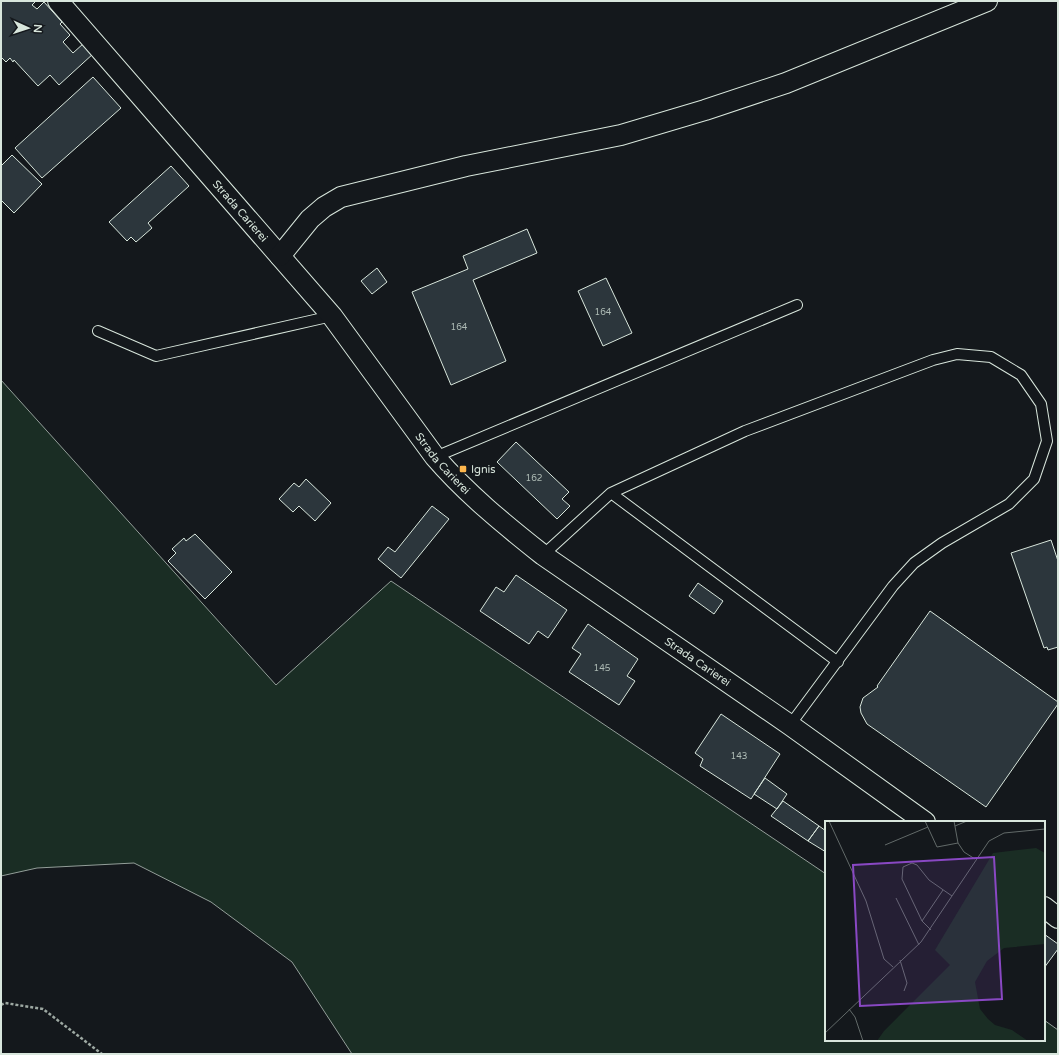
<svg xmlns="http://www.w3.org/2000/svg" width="1059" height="1055" viewBox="0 0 1059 1055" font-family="'Varela Round',sans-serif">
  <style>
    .green { fill: #1a2d24; stroke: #939e99 }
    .building { fill: #2c363c; stroke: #d8e6dc }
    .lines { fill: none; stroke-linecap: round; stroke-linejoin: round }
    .service-casing { stroke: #d8e6dc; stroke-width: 12 }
    .minor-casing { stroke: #d8e6dc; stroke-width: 22 }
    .path { stroke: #9da8a2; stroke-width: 2.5; stroke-dasharray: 3 2; stroke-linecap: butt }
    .service { stroke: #14181c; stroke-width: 10 }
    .minor { stroke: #14181c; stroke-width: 20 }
    .poi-dot { fill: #ffb74d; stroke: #14181c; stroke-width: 1.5 }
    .labels { text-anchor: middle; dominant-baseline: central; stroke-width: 3; stroke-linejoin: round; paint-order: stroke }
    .number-label { font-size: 9px; fill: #adbab4 }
    .street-label { font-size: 11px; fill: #d8e6dc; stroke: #14181c }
    .poi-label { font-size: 11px; fill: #d8e6dc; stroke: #14181c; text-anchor: start }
    .inset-road { fill: none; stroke: #626a69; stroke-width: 1 }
    .view { fill: #8948c3; fill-opacity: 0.15; stroke: #8948c3; stroke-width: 2 }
    .inset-edge { fill: none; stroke: #d8e6dc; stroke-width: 2 }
  </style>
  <rect width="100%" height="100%" fill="#14181c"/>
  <path class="green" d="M1,380L276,685L391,581L826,874V1040H1044V1020L1058,1030V1054H352L292,962L211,902L134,863L37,868L1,876Z"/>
  <path class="building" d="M1,1H36L32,5L37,9L44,2L62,22L60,24L70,35L63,42L73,53L84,43L94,53L59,85L50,75L38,86L14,60L13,62L10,58L6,62L1,57Z
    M93,77L121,108L42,178L15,148Z
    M12,155L42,184L14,213L1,200V166Z
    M171,166L189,186L148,223L152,228L136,242L131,237L127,241L109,222Z
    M527,229L537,253L473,280L506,361L451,385L412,292L468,269L463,256Z
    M377,268L387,282L372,294L361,281Z
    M606,278L632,333L603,346L578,291Z
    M516,442L569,492L562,499L570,506L557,519L497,462Z
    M306,479L331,503L315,521L299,506L293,512L279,499L294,483L299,487Z
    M432,506L449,519L401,578L378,559L388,547L395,552Z
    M195,534L232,572L205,599L168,561L176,553L172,549L184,538L186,541Z
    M1051,540L1058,561V647L1048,650L1047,647L1044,648L1011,553Z
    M516,575L567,610L548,638L538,631L529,644L480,611L496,587L504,592Z
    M698,583L723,601L714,614L689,596Z
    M930,611L1058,702V704L986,807L867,724L861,713L860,707L863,698L878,687L877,686Z
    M588,624L638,659L627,676L635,681L619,705L569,672L581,654L572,648Z
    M721,714L780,754L751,799L700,766L703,759L695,753Z
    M765,778L787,794L777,809L754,794Z
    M783,801L819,826L808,841L771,816Z
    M819,826L826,831V852L808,841Z
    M1044,934L1058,944V949L1044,968Z"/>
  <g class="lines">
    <defs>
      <path id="service" d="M98,331L156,356L332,316
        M435,457L797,305
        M611,493L838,662
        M543,555L611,493L745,431L933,360L957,354L991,357L1021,375L1041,404L1047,441L1034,479L1009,504L942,543L914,563L893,586L790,725"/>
      <g id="minor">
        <path id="s1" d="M58,1L332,316L435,457C467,494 505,525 543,555L790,725L925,822"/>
        <path d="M280,256L310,219L324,207L341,197L466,166L621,135L705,110L786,83L987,1"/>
        <path d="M1044,907L1058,918"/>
      </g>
    </defs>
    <use href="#service" class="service-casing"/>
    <use href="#minor" class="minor-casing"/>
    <path class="path" d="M1,1005L5,1003L43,1009L102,1054"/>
    <use href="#service" class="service"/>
    <use href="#minor" class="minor"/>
  </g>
  <rect class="poi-dot" x="459" y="465" width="8" height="8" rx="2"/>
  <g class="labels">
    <g class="number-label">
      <text x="603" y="312">164</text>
      <text x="459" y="327">164</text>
      <text x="534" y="478">162</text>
      <text x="602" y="668">145</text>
      <text x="739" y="756">143</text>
    </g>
    <g class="street-label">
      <text stroke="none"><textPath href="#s1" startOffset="278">Strada Carierei</textPath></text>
      <text stroke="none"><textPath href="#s1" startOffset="602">Strada Carierei</textPath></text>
      <text stroke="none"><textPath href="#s1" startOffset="926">Strada Carierei</textPath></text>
    </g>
    <g class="poi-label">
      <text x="471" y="469">Ignis</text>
    </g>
  </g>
  <g transform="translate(825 821)">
    <rect width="220" height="220" fill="#14181c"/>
    <path d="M211,27L220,32V123L179,127L162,140L150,161L155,188L163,198L170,204L187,209L203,220H52L59,210L125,144L110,129L168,32Z" fill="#1a2d24"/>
    <path class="inset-road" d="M4,0L41,80L59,138L68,146M100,0L112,26L133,22L139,31L150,38M129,0L133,22M130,5L142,0M60,24L103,6M71,77L94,124M97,100L118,69M106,109L97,100L77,58L78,46L87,42L92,44L104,59L127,75M75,139L82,162L79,170M24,188L30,196L38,220M0,212L96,121L164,20L179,12L220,8"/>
    <path class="view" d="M169,36L177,178L35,185L28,44Z"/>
    <rect width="220" height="220" class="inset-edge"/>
  </g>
  <rect width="1059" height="1055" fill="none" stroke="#d8e6dc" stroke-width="4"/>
  <g transform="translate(28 28) rotate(93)" stroke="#14181c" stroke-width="3" paint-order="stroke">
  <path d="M0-3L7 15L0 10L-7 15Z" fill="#d8e6dc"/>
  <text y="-6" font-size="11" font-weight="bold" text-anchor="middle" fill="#d8e6dc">N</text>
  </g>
</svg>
